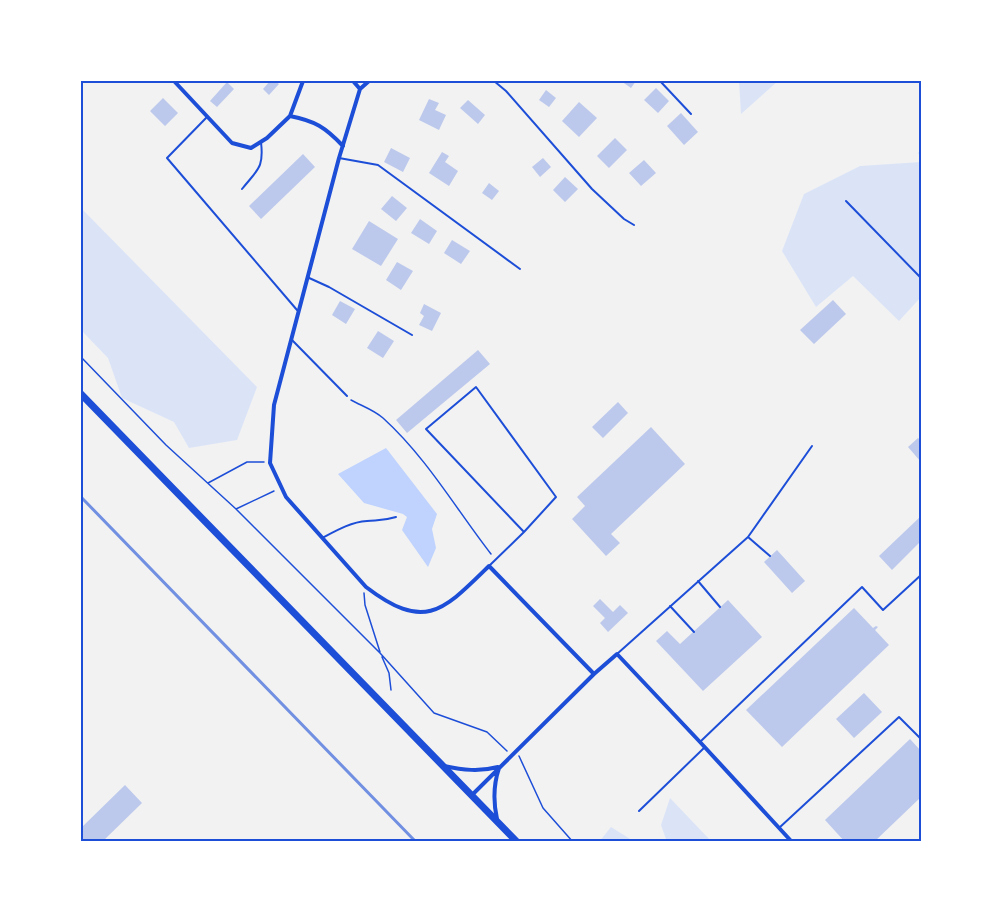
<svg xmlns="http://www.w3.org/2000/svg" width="1002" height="923" viewBox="0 0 1002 923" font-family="'PT Serif',serif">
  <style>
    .green { fill: #dbe4f7 }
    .water { fill: #bfd3fe }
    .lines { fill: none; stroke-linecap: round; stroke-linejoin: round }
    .stream { stroke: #bfd3fe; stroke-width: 3 }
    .building { fill: #bdc9ec }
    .path { stroke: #1d4ed8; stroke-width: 1.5 }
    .service { stroke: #1d4ed8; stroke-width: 2 }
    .minor { stroke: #1d4ed8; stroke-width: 4 }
    .trunk { stroke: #1d4ed8; stroke-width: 7 }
    .rail { stroke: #7290e2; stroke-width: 3 }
    .neatline { fill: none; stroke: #1d4ed8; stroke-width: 2 }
  </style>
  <rect width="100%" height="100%" fill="#f2f2f2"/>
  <path class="green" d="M739,81H778L741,114Z
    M921,162V297L899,321L853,276L816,307L782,251L804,194L860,166Z
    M81,208L257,387L237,440L189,448L174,422L122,398L108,358L81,330Z
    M670,798L712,842H667L661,825Z
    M611,827L635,842H599Z"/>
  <path class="water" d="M386,448L437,514L432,529L436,548L428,567L402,530L407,517L403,514L364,503L338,474Z"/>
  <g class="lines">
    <path class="stream" d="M920,153H921"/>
  </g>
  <path class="building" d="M270,81H275L279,84L269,95L263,89Z
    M621,81H636L631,88Z
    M227,82L234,89L217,107L210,101Z
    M656,88L669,101L658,113L644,100Z
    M546,90L556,98L549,107L539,100Z
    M163,98L178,113L165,126L150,111Z
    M429,99L439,103L435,110L446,115L439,130L419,120Z
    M468,100L485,115L478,124L460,108Z
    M579,102L597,118L579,137L562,121Z
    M681,113L698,132L684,145L667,126Z
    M615,138L627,150L609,168L597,156Z
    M391,148L410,158L403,172L384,162Z
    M442,152L449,156L445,162L458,171L449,186L429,173Z
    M303,154L315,167L261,219L249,206Z
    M543,158L551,167L540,177L532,167Z
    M644,160L656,173L641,186L629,173Z
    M565,177L578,189L565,202L553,190Z
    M489,183L499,191L492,200L482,193Z
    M392,196L407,208L396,221L381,209Z
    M420,219L437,231L429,244L411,233Z
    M369,221L398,239L381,266L352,249Z
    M452,240L470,251L461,264L444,253Z
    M397,262L413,271L401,290L386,280Z
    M833,300L846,314L814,344L800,330Z
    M340,301L355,309L346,324L332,315Z
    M424,304L441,313L432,331L419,325L424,316L420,313Z
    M378,331L394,341L383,358L367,348Z
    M478,350L490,364L407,433L396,420Z
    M618,402L628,413L603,438L592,427Z
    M651,427L685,464L611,534L620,543L606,556L572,519L585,506L577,497Z
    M918,438L921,441V462L908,447Z
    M921,516V541L892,570L879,556Z
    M777,550L805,581L792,593L764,562Z
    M600,599L613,612L620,605L628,613L608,632L600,623L605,618L593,606Z
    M728,600L762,637L703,691L656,641L667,631L680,644Z
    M854,608L873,628L876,626L878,627L875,630L889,645L782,747L746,710Z
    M864,693L882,712L854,738L836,719Z
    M910,739L921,751V797L874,842H845L825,820Z
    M125,785L142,803L102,842H81V828Z"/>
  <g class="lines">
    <path class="path" d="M81,357L166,445L236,509L274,491
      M351,400C362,406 374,410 383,418C427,458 456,509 491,554
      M208,483L247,462H264
      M236,509L380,653L434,713L487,732L507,751
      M364,593L365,605L380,652
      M382,657L389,673L391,690
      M519,756L543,808L573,842"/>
    <path class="service" d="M494,81L506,91L592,189L624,219L634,225
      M660,81L691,114
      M207,117L167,158L297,310
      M339,158L378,165L520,269
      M242,189C258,169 264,168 261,142
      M846,201L921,278
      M307,277L329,287L412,335
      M292,340L347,396
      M748,537L770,556
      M322,538C337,530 351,522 367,521C379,520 383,521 396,517
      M489,566L524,532L556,497L476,387L426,429L524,532
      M698,581L720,607
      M670,606L694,632
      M617,654L748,537L812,446
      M701,741L862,587L883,610L921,575
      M639,811L705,747
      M779,828L899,717L921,739"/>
    <path class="minor" d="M174,81L232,143L251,148L267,138L290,116L303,81
      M353,81L360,89
      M360,89L339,158L274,405L270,463L286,497L366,587C425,632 443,611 489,566L594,674
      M360,89L369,81
      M290,116C315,121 325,127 343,146
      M444,766C463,770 479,772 498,767
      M472,795L594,674L617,654L700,742L792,842
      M497,819C493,801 493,786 499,768"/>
    <path class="trunk" d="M81,394L517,842"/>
    <path class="rail" d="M81,497L416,842"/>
  </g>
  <rect width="1002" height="923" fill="none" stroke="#ffffff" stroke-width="165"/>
  <rect x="82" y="82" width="838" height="758" class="neatline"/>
</svg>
